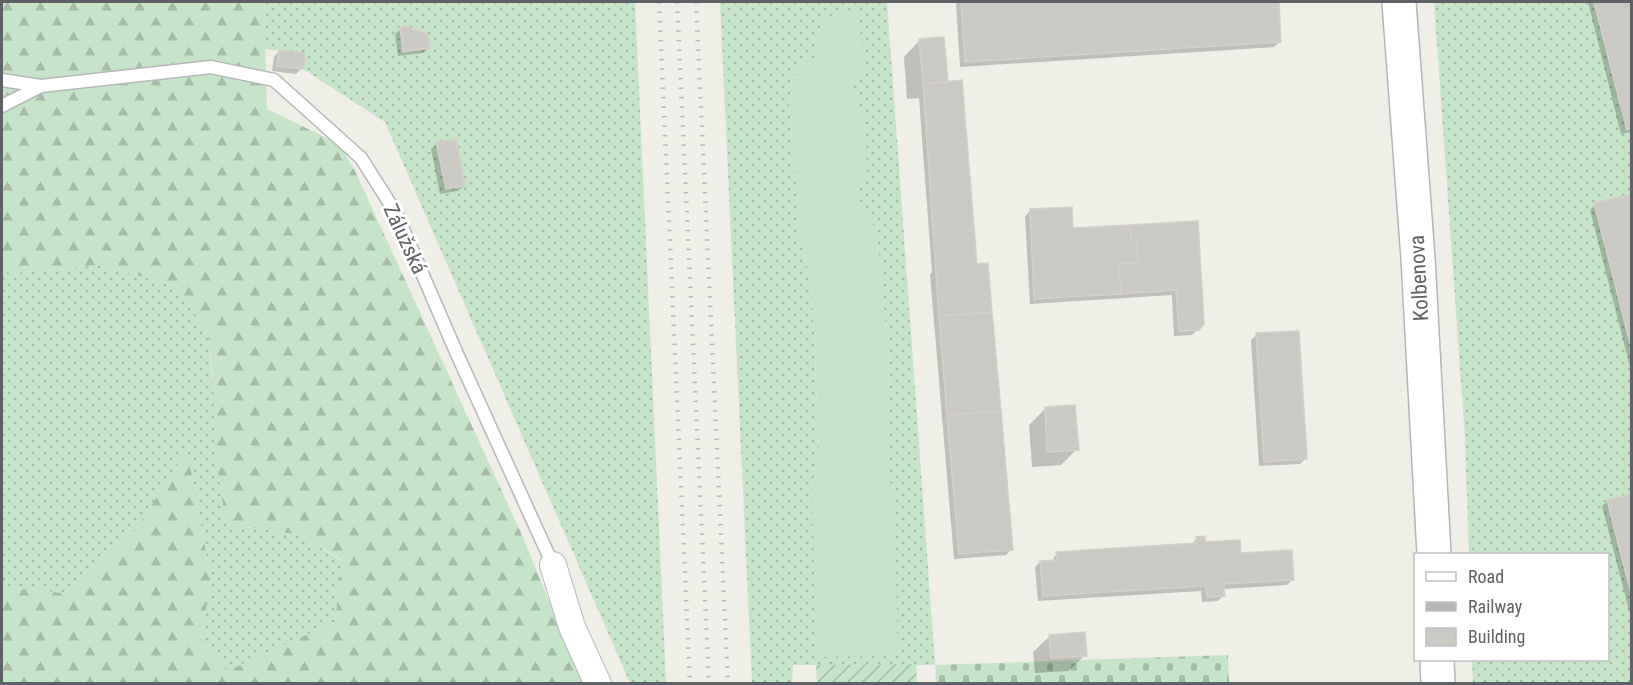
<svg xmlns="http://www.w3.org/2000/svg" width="1633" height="685" viewBox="0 0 1633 685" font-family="'Roboto Condensed',sans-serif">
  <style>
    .grass { fill: url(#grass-dots); fill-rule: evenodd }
    .forest { fill: url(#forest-firs) }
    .cemetery { fill: url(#cemetery-stones) }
    .garden { fill: url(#garden-furrows) }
    .pitch { fill: #c6e4c7 }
    .shadow { fill: #0003 }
    .building { fill: #cbc9c4; stroke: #d3d0c6; stroke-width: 1.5 }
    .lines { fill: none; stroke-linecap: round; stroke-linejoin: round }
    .service-casing { stroke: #b4b7ba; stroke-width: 15 }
    .minor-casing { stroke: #b4b7ba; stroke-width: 28 }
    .secondary-casing { stroke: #b3b6ba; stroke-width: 36 }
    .service { stroke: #fff; stroke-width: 12 }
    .minor { stroke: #fff; stroke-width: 26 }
    .secondary { stroke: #fff; stroke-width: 33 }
    .rail { stroke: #b5b6b6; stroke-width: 4.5; stroke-dasharray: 1.5 8; stroke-linecap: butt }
    .labels { text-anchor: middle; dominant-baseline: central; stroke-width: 6; stroke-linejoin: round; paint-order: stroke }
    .street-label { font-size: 21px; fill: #5e6266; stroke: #fff }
  </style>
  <defs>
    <pattern id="grass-dots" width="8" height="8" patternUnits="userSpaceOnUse" patternTransform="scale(1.5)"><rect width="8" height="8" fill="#c6e4c7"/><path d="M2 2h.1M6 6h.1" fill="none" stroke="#a4bca5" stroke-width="1.8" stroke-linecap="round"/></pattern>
    <pattern id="forest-firs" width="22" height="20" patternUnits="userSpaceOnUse" patternTransform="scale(1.5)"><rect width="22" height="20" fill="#c6e4c7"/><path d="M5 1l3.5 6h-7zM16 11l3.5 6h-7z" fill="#a4bca5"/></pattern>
    <pattern id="cemetery-stones" width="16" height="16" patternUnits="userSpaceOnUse" patternTransform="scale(1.5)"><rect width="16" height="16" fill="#c6e4c7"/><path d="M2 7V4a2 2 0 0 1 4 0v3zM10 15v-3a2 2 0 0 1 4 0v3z" fill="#a4bca5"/></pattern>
    <pattern id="garden-furrows" width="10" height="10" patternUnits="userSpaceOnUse" patternTransform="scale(1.5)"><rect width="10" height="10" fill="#c6e4c7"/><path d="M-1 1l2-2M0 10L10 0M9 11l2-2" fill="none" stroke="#a4bca5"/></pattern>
  </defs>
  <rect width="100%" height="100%" fill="#efeee7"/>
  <path class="grass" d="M264,2H635L666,683H630L385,122L303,69L305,53L265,49ZM406,26L428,35L430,48L403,51L400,28ZM456,139L465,186L446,189L436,143Z
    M720,2H887L935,665H793L792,683H752ZM821,18L863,79H853V92L866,129L855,194L877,232L889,362L885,483L894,484L897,656L812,486L819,452L812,288L801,240L789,106L792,78L804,64L816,57Z
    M1434,2H1594L1626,129L1631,128V194L1594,204L1631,350V494L1607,500L1631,596V683H1473L1472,660H1608V554H1469L1465,438Z
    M99,265L176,286L208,333L226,524L301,535L342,561L335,622L227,672L201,639L211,580L187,450L136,530L63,593L8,587L2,570V274Z"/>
  <path class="forest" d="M2,2H264L267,109L339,144L356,173L521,533L583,683H2V570L8,587L63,593L136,530L187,449L211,580L201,639L227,671L335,622L342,560L301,535L226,524L215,453L213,378L208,333L176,286L99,265L2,274Z"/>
  <path class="cemetery" d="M1228,655L1229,683H936L935,665Z"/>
  <path class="garden" d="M916,664L917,683H817L816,665Z"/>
  <path class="pitch" d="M859,9L864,79H853V92L866,129L867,176L855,194L877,232L889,362L886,483L894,484L898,656L816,657L812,486L819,452L812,288L801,240L789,106L792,78L804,64L816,57L821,18Z"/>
  <path class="shadow" d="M956,2H1277L1279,42L1274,47L960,67Z
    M1588,2H1632V132L1621,134Z
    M401,29L429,48L423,53L398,56L395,34Z
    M920,40L946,83L976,265L1011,549L1006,555L954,559L930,274L932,272L919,98L907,99L904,57Z
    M279,51L302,68L296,74L272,71L274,57Z
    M436,144L464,186L458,191L440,194L431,149Z
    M1632,195V375L1590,210L1595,205Z
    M1030,211L1072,230L1197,222L1203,324L1192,335L1174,336L1172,295L1030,304L1025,216Z
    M1257,335L1306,458L1300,464L1259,466L1251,340Z
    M1045,409L1077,449L1061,465L1032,467L1029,425Z
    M1632,495V622L1602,506L1608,501Z
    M1197,538L1204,543L1239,555L1292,580L1287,585L1223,589L1224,595L1218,601L1202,602L1201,591L1038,601L1035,567L1040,562L1052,561L1057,553L1192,544Z
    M1050,636L1085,655L1069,671L1035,673L1033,652Z"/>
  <path class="building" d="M961,2H1279L1281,42L965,62Z
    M1594,2H1632V128L1627,130Z
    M406,26L428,35L430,48L403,52L400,27Z
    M944,37L948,82L923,84L919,39Z
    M279,50L305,53L303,69L277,66Z
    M962,80L977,264L988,263L992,312L939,316L923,84Z
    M456,139L465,186L446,189L436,142Z
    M1632,194V350L1594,203Z
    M1072,207L1073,228L1130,225L1131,240H1136L1138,263L1119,264L1121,294L1034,299L1030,209Z
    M1198,221L1204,324L1199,330L1179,331L1176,290L1121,294L1119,264L1138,263L1136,240H1131L1130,225Z
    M992,312L1001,411L947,415L939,316Z
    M1299,331L1307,459L1264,462L1256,333Z
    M1075,405L1079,450L1047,452L1045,407Z
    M1001,411L1013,550L959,554L947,415Z
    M1632,494V572L1626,574L1607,500Z
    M1205,536V542L1240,540L1241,553L1292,550L1294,580L1224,584L1225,596L1207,597L1206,586L1043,596L1040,561L1057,560L1056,552L1197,543L1196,537Z
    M1632,572V596L1626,574Z
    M1085,632L1087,656L1051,658L1049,635Z"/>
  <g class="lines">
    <defs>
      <path id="service" d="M2,80L41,86L211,67L274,80L361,158L396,213L457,354L553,565
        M2,106L41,86"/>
      <path id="minor" d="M553,565L572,627L598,684"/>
      <path id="secondary" d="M1399,2L1418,258L1434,554
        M1437,660L1438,684"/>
    </defs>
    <use href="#service" class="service-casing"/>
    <use href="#minor" class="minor-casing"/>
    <use href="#secondary" class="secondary-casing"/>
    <use href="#service" class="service"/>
    <use href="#minor" class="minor"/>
    <use href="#secondary" class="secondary"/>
    <path class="rail" d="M659,2L690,684
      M677,2L709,684
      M696,2L728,684"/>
  </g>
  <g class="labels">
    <g class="street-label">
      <text transform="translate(405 239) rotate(65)">Zálužská</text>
      <text transform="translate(1419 278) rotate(-93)">Kolbenova</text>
    </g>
  </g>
  <rect width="1633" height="685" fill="none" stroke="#5e6266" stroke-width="6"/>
  <rect x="1414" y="553" width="195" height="108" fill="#ffffff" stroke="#bfc0c2" stroke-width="1.5"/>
  <rect x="1426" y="572" width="30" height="9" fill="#ffffff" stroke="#bfc0c2" stroke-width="1.5"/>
  <text x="1468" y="583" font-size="18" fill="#5e6266">Road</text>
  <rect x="1426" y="602" width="30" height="9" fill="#b5b6b6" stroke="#bfc0c2" stroke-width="1.5"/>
  <text x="1468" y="613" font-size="18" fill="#5e6266">Railway</text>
  <rect x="1426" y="628" width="30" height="18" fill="#cbc9c4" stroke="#bfc0c2" stroke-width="1.5"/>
  <text x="1468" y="643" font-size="18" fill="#5e6266">Building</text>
</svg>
